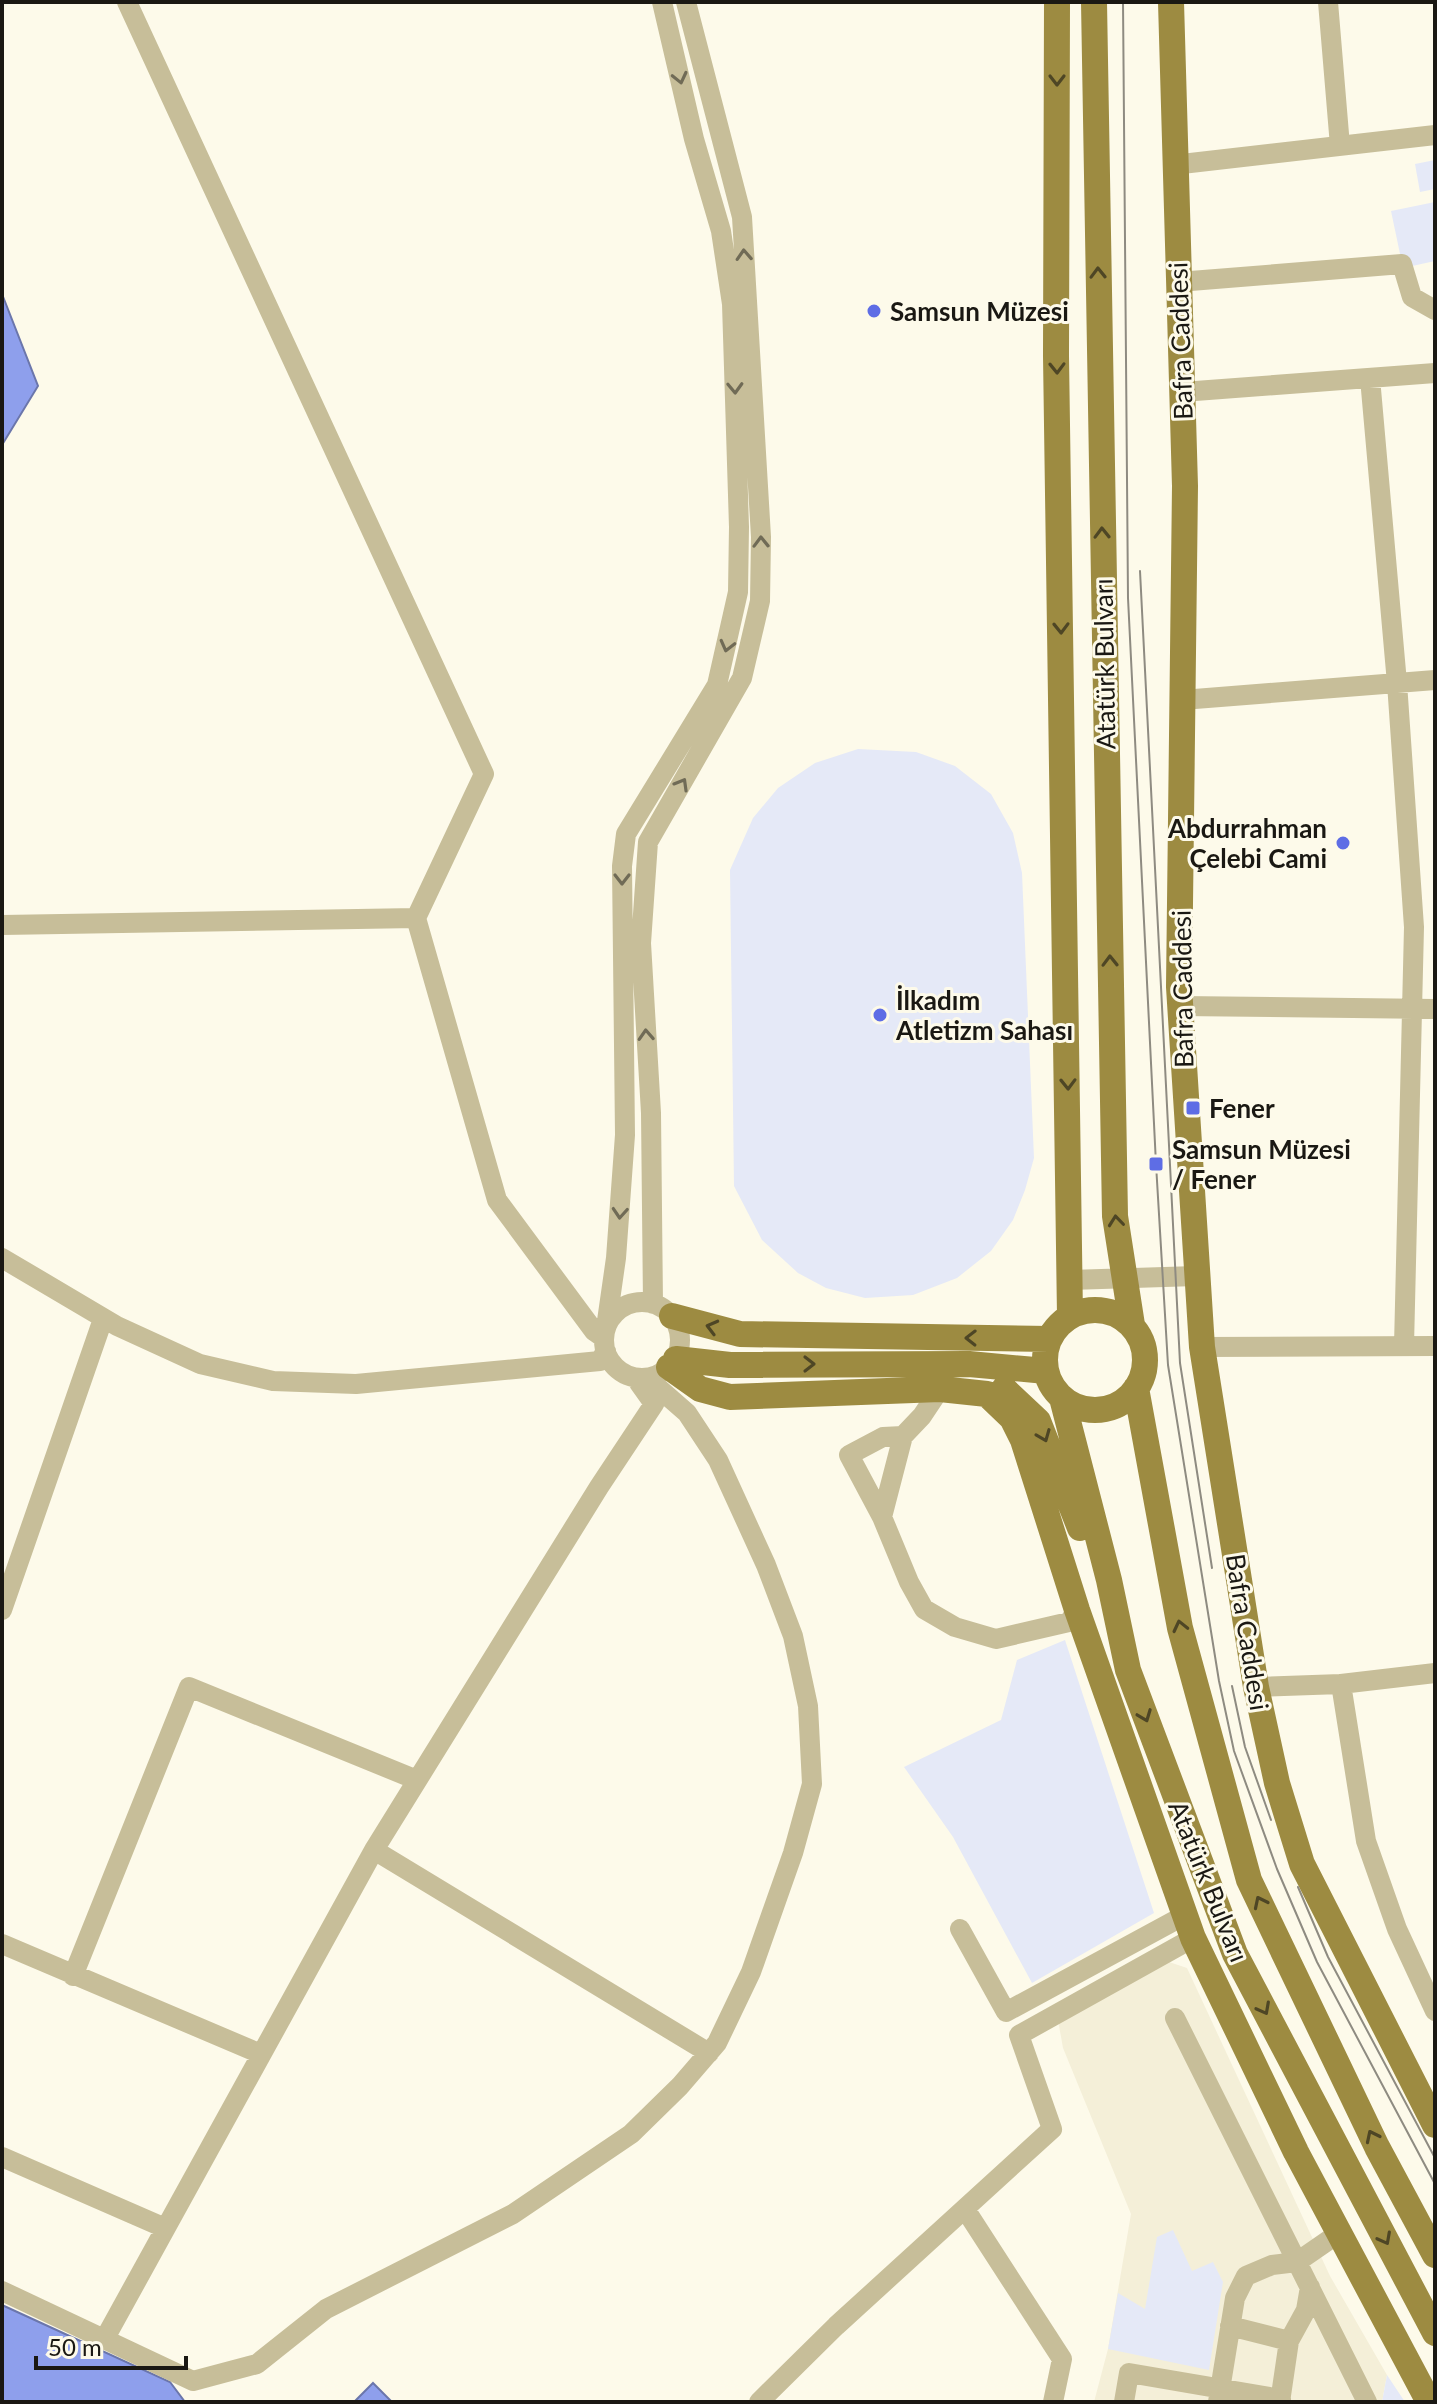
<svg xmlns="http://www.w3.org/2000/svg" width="1437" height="2404" viewBox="0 0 1437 2404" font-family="Lato,sans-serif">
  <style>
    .built { fill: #f4efd8 }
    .green { fill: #e5e9f7 }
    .water { fill: #8e9fec; stroke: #6b76ab; stroke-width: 2 }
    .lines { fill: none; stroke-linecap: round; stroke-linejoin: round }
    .minor { stroke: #c7be99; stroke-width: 20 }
    .major { stroke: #9d8b41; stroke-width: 26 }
    .tram { stroke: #8e8b81; stroke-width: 2 }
    .oneway { stroke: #706b56 }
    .oneway2 { stroke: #4e4625 }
    .poi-dot { fill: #5e6de5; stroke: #fdfaea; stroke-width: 3 }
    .labels { text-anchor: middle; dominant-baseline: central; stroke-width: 6; stroke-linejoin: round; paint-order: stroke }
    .poi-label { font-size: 26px; font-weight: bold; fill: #1a1813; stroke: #fdfaea; text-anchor: start }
    .street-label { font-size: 26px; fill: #1a1813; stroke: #fdfaea }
  </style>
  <rect width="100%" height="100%" fill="#fdfaea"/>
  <path class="built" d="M1169,1962L1187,1968L1330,2276L1387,2375L1382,2402H1094L1108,2349L1131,2214L1063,2048L1058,2020Z"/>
  <path class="green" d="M1435,160V189L1420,192L1415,164Z
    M1435,202V261L1403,268L1391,211Z
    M858,749L916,752L955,766L991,794L1013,833L1022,873L1034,1158L1025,1190L1013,1220L991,1251L957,1278L913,1295L865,1298L826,1288L798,1273L762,1240L734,1186L730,870L753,818L778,788L815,763Z
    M1065,1640L1154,1913L1032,1983L953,1837L904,1767L1001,1720L1017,1660Z
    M1173,2230L1192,2271L1213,2262L1223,2282L1209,2370L1108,2349L1118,2293L1145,2309L1157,2237Z
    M1387,2375L1405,2402H1382Z"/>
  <path class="water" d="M2,294L38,386L2,445Z
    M2,2305L170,2382L185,2402H2Z
    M373,2383L392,2402H354Z"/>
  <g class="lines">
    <path class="minor" d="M127,2L484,774L416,918L497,1200L594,1331L604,1338
      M1328,2L1340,146
      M1173,165L1435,135
      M1178,282L1402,264L1412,297L1435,310
      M1370,378L1397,683L1414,927L1404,1346
      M1182,392L1435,373
      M1182,700L1435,680
      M2,925L416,918
      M1180,1006L1435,1009
      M2,1258L117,1326L200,1364L273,1381L356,1384L600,1361L606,1351
      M1070,1280L1196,1276
      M604 1340a38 38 0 1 1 76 0a38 38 0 1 1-76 0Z
      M653,1304L651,1113L641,943L648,842L742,678L760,601L761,537L742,217L686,2
      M606,1328L616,1258L625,1135L622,866L626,834L717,685L738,592L739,527L732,304L721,231L694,139L662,2
      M1202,1347L1435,1346
      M940,1389L922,1416L903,1436L882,1517L909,1582L924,1609L955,1627L996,1639L1069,1622L1077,1610
      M882,1517L849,1455L883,1437L903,1436
      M2,1610L103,1319
      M1341,1684L1366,1841L1397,1929L1435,2011
      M1256,1687L1341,1684L1435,1673
      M374,1850L709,2053
      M960,1929L1006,2012L1185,1915
      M2,1944L261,2054
      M73,1976L189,1687L417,1780
      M1175,2018L1367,2402
      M2,2157L165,2228
      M965,2209L1062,2359L1053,2402
      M2,2291L193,2381L257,2364L326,2309L513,2214L631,2134L680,2086L717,2043L751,1972L793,1853L812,1784L808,1706L793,1636L766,1565L718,1460L687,1413L647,1378
      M1230,2326L1289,2341
      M104,2340L374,1850L599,1487L654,1404L639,1383
      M759,2402L836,2326L1052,2129L1019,2035L1193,1938
      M1124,2402L1129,2373L1281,2399
      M1218,2402L1235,2298L1246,2276L1272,2265L1297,2262L1339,2233
      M1280,2402L1289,2341L1306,2310L1310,2287"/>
    <path class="major" d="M1057,2L1056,356L1070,1316
      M1094,2L1115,1216L1132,1325
      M1171,2L1185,486L1179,987L1202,1347L1256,1687L1277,1783L1302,1864L1435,2125
      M1045 1360a50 50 0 1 1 100 0a50 50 0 1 1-100 0Z
      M672,1316L740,1334L1049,1339
      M676,1359L730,1365L969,1364L1046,1371
      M669,1367L700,1389L730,1397L940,1389L987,1394L1012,1418L1023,1440L1077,1610L1193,1938L1296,2152L1429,2402
      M1136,1388L1180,1628L1249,1880L1377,2147L1435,2255
      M1004,1389L1038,1421L1080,1528
      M1062,1398L1109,1580L1128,1670L1235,1954L1435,2333"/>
    <path class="tram" d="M1123,2L1128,598L1156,1164L1168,1365L1219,1681L1234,1751L1277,1869L1317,1962L1435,2184
      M1140,571L1180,1363L1212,1568
      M1232,1686L1245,1747L1271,1820
      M1298,1887L1328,1957L1435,2158"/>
  </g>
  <defs><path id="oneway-chevron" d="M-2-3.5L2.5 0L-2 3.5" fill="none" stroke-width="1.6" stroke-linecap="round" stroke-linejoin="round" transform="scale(2)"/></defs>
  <g class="oneway">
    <use href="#oneway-chevron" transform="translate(680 78) rotate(77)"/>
    <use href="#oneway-chevron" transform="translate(744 255) rotate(-93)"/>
    <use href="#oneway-chevron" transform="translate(735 388) rotate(88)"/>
    <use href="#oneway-chevron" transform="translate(761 542) rotate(-91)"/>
    <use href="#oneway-chevron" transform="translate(727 646) rotate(104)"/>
    <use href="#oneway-chevron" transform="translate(682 784) rotate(-60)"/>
    <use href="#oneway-chevron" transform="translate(622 879) rotate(90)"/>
    <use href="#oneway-chevron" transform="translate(646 1035) rotate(-93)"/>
    <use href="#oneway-chevron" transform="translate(620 1213) rotate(94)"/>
  </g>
  <g class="oneway2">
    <use href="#oneway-chevron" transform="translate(1057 80) rotate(90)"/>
    <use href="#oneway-chevron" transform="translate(1098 273) rotate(-91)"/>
    <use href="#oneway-chevron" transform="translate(1057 368) rotate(89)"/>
    <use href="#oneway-chevron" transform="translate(1102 533) rotate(-91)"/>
    <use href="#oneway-chevron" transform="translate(1061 628) rotate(89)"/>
    <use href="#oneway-chevron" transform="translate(1110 961) rotate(-91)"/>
    <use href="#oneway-chevron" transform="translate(1068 1084) rotate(89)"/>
    <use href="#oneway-chevron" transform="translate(1116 1221) rotate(-96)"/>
    <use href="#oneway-chevron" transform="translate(712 1327) rotate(-165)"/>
    <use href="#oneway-chevron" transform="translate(971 1338) rotate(-179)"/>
    <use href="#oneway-chevron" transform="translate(809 1364)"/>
    <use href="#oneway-chevron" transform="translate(1044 1436) rotate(68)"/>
    <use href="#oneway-chevron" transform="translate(1180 1626) rotate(-103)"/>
    <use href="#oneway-chevron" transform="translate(1145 1716) rotate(69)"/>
    <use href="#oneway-chevron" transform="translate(1260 1902) rotate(-116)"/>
    <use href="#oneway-chevron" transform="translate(1264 2009) rotate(62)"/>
    <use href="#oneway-chevron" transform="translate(1372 2136) rotate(-116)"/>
    <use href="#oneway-chevron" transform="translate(1385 2239) rotate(62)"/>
  </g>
  <g class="poi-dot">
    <circle cx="874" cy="311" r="8"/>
    <circle cx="1343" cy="843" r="8"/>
    <circle cx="880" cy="1015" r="8"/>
    <rect x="1185" y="1100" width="16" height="16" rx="4"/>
    <rect x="1148" y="1156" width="16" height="16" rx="4"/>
  </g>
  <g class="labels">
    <g class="poi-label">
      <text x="890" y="311">Samsun Müzesi</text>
      <text x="1327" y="828" text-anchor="end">Abdurrahman<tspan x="1327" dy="30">Çelebi Cami</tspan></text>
      <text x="896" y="1000">İlkadım<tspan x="896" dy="30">Atletizm Sahası</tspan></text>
      <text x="1209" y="1108">Fener</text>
      <text x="1172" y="1149">Samsun Müzesi<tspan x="1172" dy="30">/ Fener</tspan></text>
    </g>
    <g class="street-label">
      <text transform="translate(1180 341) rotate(-92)">Bafra Caddesi</text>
      <text transform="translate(1104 664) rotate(-91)">Atatürk Bulvarı</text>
      <text transform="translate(1182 989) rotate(-91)">Bafra Caddesi</text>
      <text transform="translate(1248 1632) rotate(81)">Bafra Caddesi</text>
      <text transform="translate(1209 1881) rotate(68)">Atatürk Bulvarı</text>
    </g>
  </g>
  <rect width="1437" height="2404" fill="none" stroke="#1a1813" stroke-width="8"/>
  <path d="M36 2356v12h150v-12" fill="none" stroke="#1a1813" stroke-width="4"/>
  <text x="48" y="2356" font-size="24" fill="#1a1813" stroke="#fdfaea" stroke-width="6" paint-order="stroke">50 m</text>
</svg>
